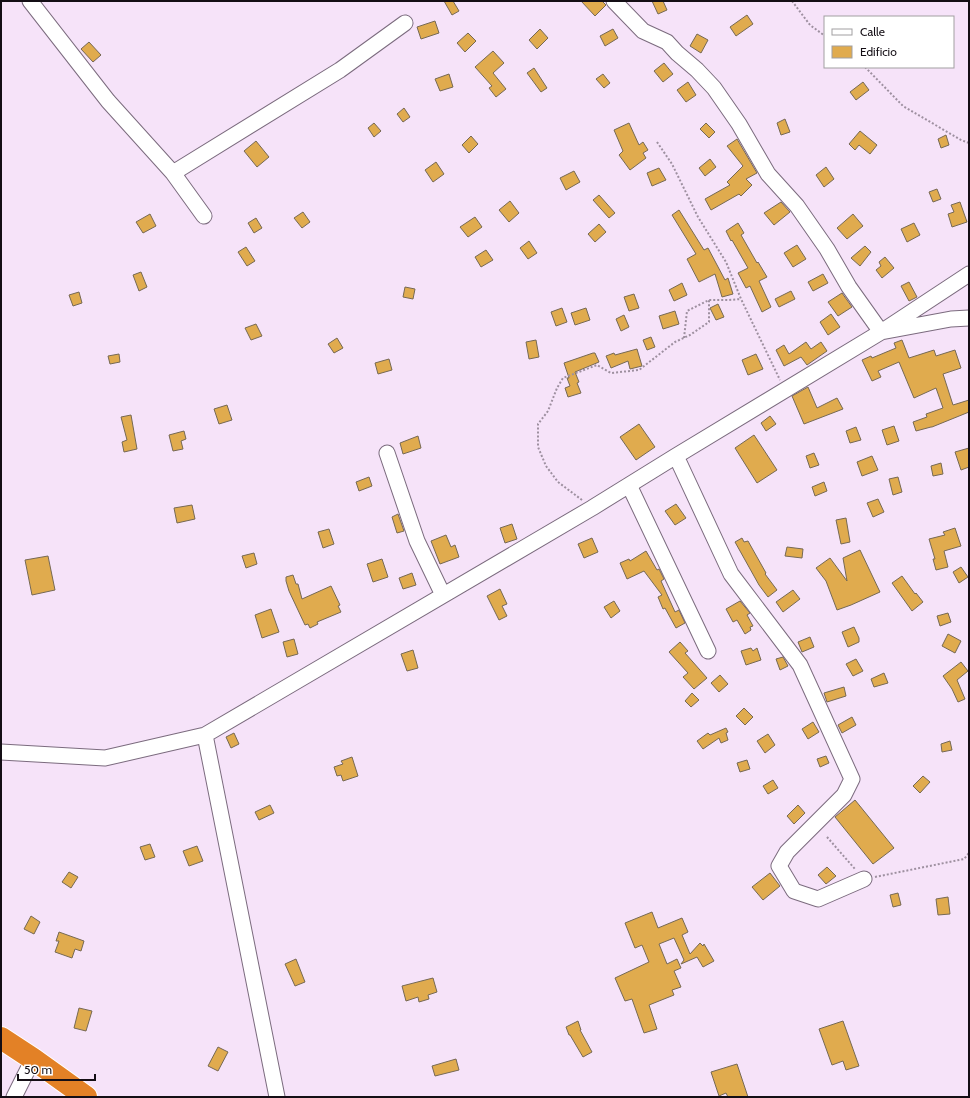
<svg xmlns="http://www.w3.org/2000/svg" width="970" height="1098" viewBox="0 0 970 1098" font-family="Cabin,sans-serif">
  <style>
    .building { fill: #e0ab4e; stroke: #766954 }
    .lines { fill: none; stroke-linecap: round; stroke-linejoin: round }
    .minor-casing { stroke: #7b6b7e; stroke-width: 17 }
    .highway-casing { stroke: #fff; stroke-width: 24 }
    .path { stroke: #9e90a0; stroke-width: 2; stroke-dasharray: 2 2; stroke-linecap: butt }
    .minor { stroke: #fff; stroke-width: 15 }
    .highway { stroke: #e38126; stroke-width: 22 }
  </style>
  <rect width="100%" height="100%" fill="#f6e3f9"/>
  <path class="building" d="M444,1H453L459,11L452,15Z
    M581,1H602L606,5L595,16Z
    M652,1H663L667,10L658,14Z
    M747,15L753,24L736,36L730,27Z
    M435,21L439,33L421,39L417,27Z
    M540,29L548,38L537,49L529,40Z
    M613,29L618,38L605,46L600,36Z
    M468,33L476,41L465,52L457,43Z
    M697,34L708,40L701,53L690,46Z
    M89,42L101,55L93,62L81,49Z
    M493,51L504,63L493,73L506,89L496,97L489,88L492,86L475,67Z
    M664,63L673,74L663,82L654,71Z
    M534,68L547,88L541,92L527,73Z
    M449,74L453,87L440,91L435,79Z
    M603,74L610,83L604,88L596,79Z
    M688,82L696,95L686,102L677,90Z
    M863,82L869,90L856,100L850,92Z
    M404,108L410,117L403,122L397,114Z
    M785,119L790,132L781,135L777,123Z
    M374,123L381,131L374,137L368,128Z
    M629,123L639,145L643,142L648,150L643,153L646,158L630,170L619,155L623,151L614,130Z
    M706,123L715,132L709,138L700,129Z
    M860,131L877,145L870,154L859,145L855,150L849,144Z
    M946,135L949,145L941,148L938,139Z
    M471,136L478,144L469,153L462,145Z
    M737,139L757,173L746,179L752,185L741,196L739,194L711,210L705,199L730,185L727,182L743,166L727,146Z
    M256,141L269,157L257,167L244,151Z
    M710,159L716,167L705,176L699,168Z
    M436,162L444,174L433,182L425,170Z
    M826,167L834,179L824,187L816,175Z
    M659,168L666,180L652,186L647,173Z
    M574,171L580,182L566,190L560,178Z
    M937,189L941,199L933,202L929,192Z
    M599,195L615,213L609,218L593,200Z
    M510,201L519,213L509,222L499,210Z
    M781,202L790,212L774,225L764,213Z
    M960,202L967,222L952,227L948,214L954,212L951,205Z
    M679,210L704,250L708,248L725,280L728,278L733,294L722,297L715,274L699,282L687,259L696,254L672,215Z
    M303,212L310,222L302,228L294,218Z
    M150,214L156,226L143,233L136,222Z
    M853,214L863,226L847,239L837,228Z
    M475,217L482,227L468,237L460,227Z
    M256,218L262,228L254,233L248,223Z
    M738,223L744,233L741,235L757,263L758,262L767,277L759,281L771,307L762,312L750,286L746,288L738,273L748,268L732,240L731,241L726,231Z
    M914,223L920,235L907,242L901,229Z
    M599,224L606,232L595,242L588,234Z
    M529,241L537,253L528,259L520,248Z
    M797,245L806,259L793,267L784,253Z
    M865,246L871,252L860,266L851,258Z
    M246,247L255,261L247,266L238,252Z
    M486,250L493,260L481,267L475,257Z
    M885,257L894,268L882,278L876,270L881,266L879,262Z
    M141,272L147,287L139,291L133,275Z
    M823,274L828,283L813,291L808,282Z
    M909,282L917,297L909,301L901,286Z
    M682,283L687,295L674,301L669,290Z
    M405,287L415,289L413,299L403,297Z
    M791,291L795,299L779,307L775,299Z
    M79,292L82,303L73,306L69,295Z
    M842,293L852,307L838,316L828,302Z
    M634,294L639,308L629,311L624,297Z
    M718,304L724,317L716,320L710,308Z
    M562,308L567,322L556,326L551,312Z
    M586,308L590,320L575,325L571,313Z
    M675,311L679,324L663,329L659,316Z
    M831,314L840,327L828,335L820,322Z
    M624,315L629,327L621,331L616,319Z
    M256,324L262,336L251,340L245,328Z
    M651,337L655,347L647,350L643,340Z
    M337,338L343,348L334,353L328,344Z
    M536,340L539,357L529,359L526,342Z
    M902,340L909,358L934,350L936,356L955,350L961,368L943,374L953,405L969,400V412L932,427H931L916,431L913,422L927,417L926,414L943,408L936,388L914,398L899,362L878,371L881,377L872,381L862,360L871,356L872,358L896,348L894,343Z
    M806,342L811,349L821,342L827,351L807,365L801,357L784,366L776,350L784,345L789,354Z
    M637,349L642,366L630,369L628,361L611,368L606,356L614,353L615,355Z
    M593,353H595L599,362L575,372L579,382L577,383L581,393L568,397L565,388L570,386L567,378H569L564,363Z
    M119,354L120,362L110,364L108,356Z
    M756,354L763,369L748,375L742,360Z
    M389,359L392,370L378,374L375,363Z
    M808,387L817,408L837,398L843,409L804,424L792,396Z
    M227,405L232,420L219,424L214,409Z
    M131,415L137,449L124,452L122,442L127,440L121,417Z
    M770,416L776,424L766,431L761,423Z
    M639,424L655,447L636,460L620,437Z
    M894,426L899,441L887,445L882,430Z
    M856,427L861,440L850,443L846,431Z
    M184,431L186,439L181,441L183,449L173,451L169,435Z
    M754,435L777,470L757,483L735,448Z
    M418,436L421,448L403,454L400,443Z
    M969,448V467L961,470L955,452Z
    M814,453L819,465L810,468L806,456Z
    M872,456L878,470L862,476L857,462Z
    M941,463L943,474L933,476L931,466Z
    M369,477L372,486L359,491L356,482Z
    M898,477L902,492L893,495L889,479Z
    M824,482L827,491L815,496L812,487Z
    M878,499L884,512L873,517L867,503Z
    M676,504L686,518L675,525L665,511Z
    M192,505L195,519L177,523L174,508Z
    M398,514L404,531L397,533L392,517Z
    M846,518L850,542L841,544L836,520Z
    M512,524L517,539L505,543L500,528Z
    M955,528L961,546L944,551L948,567L936,570L933,559H935L929,539L945,535L943,532Z
    M329,529L334,544L323,548L318,532Z
    M446,535L451,547L455,545L459,557L440,564L431,541Z
    M592,538L598,552L584,558L578,544Z
    M742,538L744,542L748,541L766,573L765,574L777,590L768,597L759,585L735,542Z
    M787,547L803,549L802,558L785,556Z
    M860,550L880,592L851,605L837,610L826,581L816,568L830,558L847,581L843,558Z
    M646,551L657,570L659,569L664,579L661,581L675,612L679,610L685,623L676,628L665,608L663,609L658,597L662,595L644,571L627,579L620,563L629,559L630,561Z
    M254,553L257,564L246,568L242,556Z
    M48,556L55,590L32,595L25,560Z
    M382,559L388,577L373,582L367,564Z
    M961,567L968,577L959,583L953,572Z
    M412,573L416,585L403,589L399,578Z
    M293,575L296,584H298L302,599L331,586L340,605L338,606L341,612L317,622L318,624L310,628L308,624L305,625L289,591L286,581V577Z
    M902,576L915,594L916,593L923,602L912,611L892,583Z
    M500,589L507,604L502,606L507,616L499,620L487,596Z
    M793,590L800,599L783,612L776,602Z
    M614,601L620,611L611,618L604,607Z
    M740,601L750,613L747,615L753,626L750,627L751,630L745,634L737,620L733,622L726,609Z
    M271,609L279,632L262,638L255,615Z
    M948,613L951,622L940,626L937,616Z
    M854,627L859,638V642L848,647L842,632Z
    M948,634L961,641L955,653L942,646Z
    M810,637L814,647L802,652L798,642Z
    M294,639L298,654L287,657L283,642Z
    M680,642L688,651L685,653L707,678L694,689L683,677L688,673L669,652Z
    M751,648L753,651L757,648L761,660L746,665L741,651Z
    M413,650L418,668L407,671L401,654Z
    M783,657L788,666L780,670L776,659Z
    M856,659L863,671L853,676L846,664Z
    M961,662L968,671L957,680L965,699L958,702L952,689L943,676Z
    M884,673L888,683L874,687L871,679Z
    M720,675L728,684L719,692L711,683Z
    M844,687L846,696L827,702L824,693Z
    M692,693L699,700L691,707L685,701Z
    M744,708L753,717L745,725L736,716Z
    M852,717L856,725L842,733L838,725Z
    M813,722L819,732L808,739L802,729Z
    M726,728L728,732L726,733L728,740L721,743L719,738L703,749L697,741L708,733L710,735Z
    M234,733L239,744L231,748L226,737Z
    M768,734L775,745L765,753L757,741Z
    M950,741L952,750L942,752L941,744Z
    M826,756L829,763L820,767L817,759Z
    M352,757L358,776L343,781L341,775L337,776L334,767L343,764L341,761Z
    M747,760L750,769L740,772L737,763Z
    M923,776L930,782L920,793L913,786Z
    M773,780L778,788L768,794L763,786Z
    M855,800L894,848L873,864L835,817Z
    M270,805L274,813L259,820L255,812Z
    M798,805L805,813L794,824L787,816Z
    M150,844L155,857L145,860L140,847Z
    M197,846L203,861L189,866L183,851Z
    M827,867L836,876L826,884L818,875Z
    M69,872L78,877L71,888L62,882Z
    M770,873L780,886L763,900L752,887Z
    M898,893L901,905L893,907L890,895Z
    M948,897L950,914L938,915L936,899Z
    M652,912L658,928L682,918L688,932L682,935L690,954L700,943L703,946L704,944L714,961L703,967L697,957L681,964L684,960L674,938L659,944L667,964L677,959L681,968L674,971L681,987L672,990L674,995L649,1005L657,1029L644,1033L632,999L625,1001L615,978L649,962L642,945L635,948L625,923Z
    M31,916L40,922L34,934L24,929Z
    M59,932L84,941L81,951L75,949L72,958L55,952L59,941H56Z
    M296,959L305,982L295,986L285,964Z
    M433,978L437,992L428,995L429,999L419,1002L418,997L406,1001L402,986Z
    M79,1008L92,1011L86,1031L74,1028Z
    M578,1021L581,1030H580L592,1052L583,1057L570,1035H569L566,1027Z
    M843,1021L859,1066L846,1070L843,1061L832,1065L819,1029Z
    M218,1047L228,1052L218,1071L208,1066Z
    M456,1059L459,1070L435,1076L432,1066Z
    M737,1064L748,1097H728L726,1093L719,1096L711,1072Z"/>
  <g class="lines">
    <defs>
      <path id="minor" d="M30,1L108,101L173,173L204,216
        M614,1L643,31L667,42L677,53L697,70L714,88L739,124L768,174L797,206L827,249L849,287L881,332L969,274
        M173,173L340,70L405,23
        M387,453L417,541L443,595
        M676,456L731,574L800,665L852,779L844,795L787,852L779,866L794,891L818,899L864,879
        M629,485L708,651
        M205,735L277,1097
        M1,752L105,758L205,735L592,508L676,456L881,332L951,319L969,318
        M14,1097L33,1059"/>
      <path id="highway" d="M1,1038L33,1059L86,1097"/>
    </defs>
    <use href="#minor" class="minor-casing"/>
    <use href="#highway" class="highway-casing"/>
    <path class="path" d="M792,1L810,25L825,36
      M865,67L903,106L961,140L969,143
      M657,142L672,164L698,217L726,262L741,299L780,380
      M684,338L687,311L709,300H729L741,299
      M582,500L558,482L546,466L538,447V424L548,411L557,388L563,378L597,365L611,373L639,370L675,342L690,335L709,322V300
      M827,837L855,869
      M875,877L964,859L969,853"/>
    <use href="#minor" class="minor"/>
    <use href="#highway" class="highway"/>
  </g>
  <rect width="970" height="1098" fill="none" stroke="#140e15" stroke-width="4"/>
  <rect x="824" y="16" width="130" height="52" fill="#ffffff" stroke="#a19fa1"/>
  <rect x="832" y="29" width="20" height="6" fill="#ffffff" stroke="#a19fa1"/>
  <text x="860" y="36" font-size="12" fill="#140e15">Calle</text>
  <rect x="832" y="46" width="20" height="12" fill="#e0ab4e" stroke="#a19fa1"/>
  <text x="860" y="56" font-size="12" fill="#140e15">Edificio</text>
  <path d="M18 1074v6h77v-6" fill="none" stroke="#140e15" stroke-width="2"/>
  <text x="24" y="1074" font-size="12" fill="#140e15" stroke="#ffffff" stroke-width="3" paint-order="stroke">50 m</text>
</svg>
